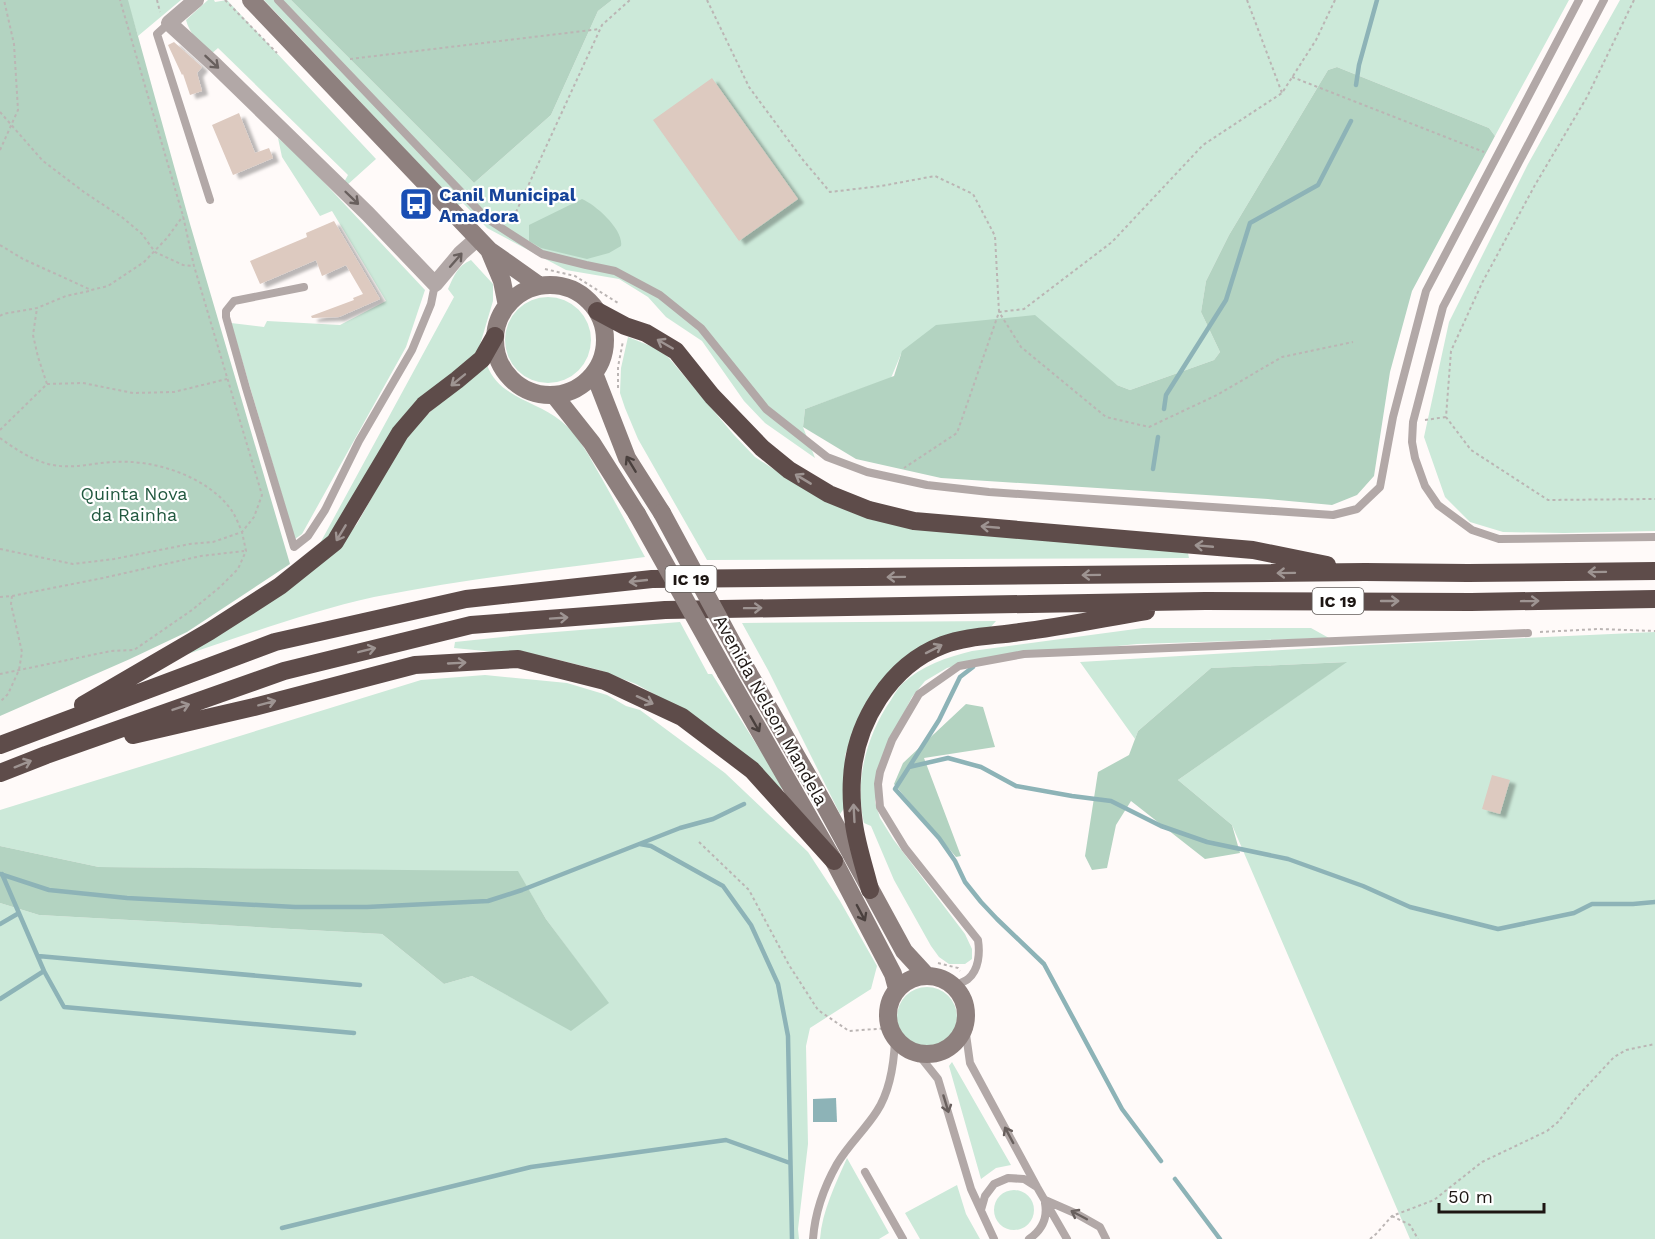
<svg xmlns="http://www.w3.org/2000/svg" width="1655" height="1239" viewBox="0 0 1655 1239" font-family="'Work Sans',sans-serif">
  <style>
    .green { fill: #cce9d9 }
    .forest { fill: #b3d3c1 }
    .water { fill: #8db3b7 }
    .lines { fill: none; stroke-linecap: round; stroke-linejoin: round }
    .stream { stroke: #8db3b7; stroke-width: 4.5 }
    .building { fill: #ddcac0; filter: url(#shadow) }
    .path { stroke: #bbb5b4; stroke-width: 2; stroke-dasharray: 3 3; stroke-linecap: butt }
    .lane { stroke: #b2a8a7; stroke-width: 8 }
    .street { stroke: #b2a8a7; stroke-width: 16 }
    .secondary { stroke: #8e807e; stroke-width: 18 }
    .highway { stroke: #5e4c4a; stroke-width: 18 }
    .secondary-bridge { stroke: #8e807e; stroke-width: 18 }
    .oneway { stroke: #685f5d }
    .oneway2 { stroke: #9e9492 }
    .oneway3 { stroke: #4a403e }
    .labels { text-anchor: middle; dominant-baseline: central; stroke-width: 4.5; stroke-linejoin: round; paint-order: stroke }
    .shield { fill: #fff; stroke: #615c5a; stroke-width: 1.5 }
    .shield-label { font-size: 16px; font-weight: bold; fill: #1d1613 }
    .transit-label { font-size: 18px; font-weight: bold; fill: #164399; stroke: #fff; text-anchor: start }
    .park-label { font-size: 18px; fill: #21583f; stroke: #fff }
    .street-label { font-size: 18px; fill: #1d1613; stroke: #fff }
  </style>
  <defs>
    <filter id="shadow"><feDropShadow dx="6" dy="4" stdDeviation="1.5" flood-color="#0004"/></filter>
  </defs>
  <rect width="100%" height="100%" fill="#fffaf9"/>
  <path class="green" d="M127,0H181L138,36Z
    M208,0H214L215,2L227,0L376,159L346,186L343,184L348,175L218,48L210,55C201,45 189,33 186,20Z
    M264,0H291L474,183L551,115L598,11L612,0H1569L1495,136L1489,128L1337,67L1328,70L1229,235L1206,281L1201,312L1220,352L1214,360L1130,390L1117,385L901,354L891,378L805,409L803,427L815,458L765,423L744,401L702,341L666,317L648,297L619,279L566,270L487,228L463,203L458,205Z
    M1620,0H1655V531L1564,533L1503,532L1470,522L1445,497L1424,437L1449,322L1528,164Z
    M278,138L305,162L425,290L406,347L302,534L295,539L231,323L264,327L267,321L340,325L386,301L332,211L320,216L282,157Z
    M471,260L493,284V301L477,355L419,402L337,534L318,547L454,297L448,289C454,276 457,266 471,260Z
    M505 340a43 43 0 1 1 86 0a43 43 0 1 1-86 0Z
    M628,337L658,349L669,358L734,435L755,457L781,474L826,500L1188,553L1189,558L707,560L638,439L625,408L620,393L621,368Z
    M487,365C499,398 537,401 561,421C579,435 590,458 601,477C616,504 631,531 645,557C555,569 464,579 374,597C306,612 240,637 173,659L328,558L357,524L400,447L416,425L441,402Z
    M996,621L989,629L922,649L855,731L845,755V807L840,814L768,670L742,623Z
    M680,622L708,674H712L782,785L781,794L679,708L636,684L599,670L547,657L454,648L455,642L530,634Z
    M1143,628H1311L1329,638L1137,644L971,661L947,668L925,681L912,697L884,752L875,802L880,818L893,839L965,934L972,949V959L965,964H949L939,957L931,946L894,880L871,826L864,823C854,781 867,734 891,700C894,695 898,688 902,684C921,666 947,657 972,651Z
    M1655,632V1239H1410L1232,825L1178,780L1346,662L1211,668L1138,731L1135,739L1080,662L1348,646Z
    M485,675L567,683L607,695L626,706L640,710L725,773L808,852L840,901L877,966L871,989L810,1028L806,1046L808,1144L798,1229L799,1239H0V903L39,915L382,934L444,984L472,976L571,1030L608,1003L546,919L518,872L99,867L0,846V810L421,680Z
    M897 1017a30 30 0 1 1 60 0a30 30 0 1 1-60 0Z
    M952,1062L1011,1165L996,1168L981,1179L949,1066Z
    M847,1158L889,1233L879,1239H820C822,1211 836,1183 847,1158Z
    M957,1185L966,1214L980,1239H920L905,1213Z
    M994 1210a20 20 0 1 1 40 0a20 20 0 1 1-40 0Z"/>
  <path class="forest" d="M0,0H128L190,224L290,564L187,632L130,659L0,716Z
    M291,0H612L598,11L551,115L474,183Z
    M1337,67L1489,128L1495,136L1412,291L1390,372L1374,476L1357,495L1332,505L1268,499L941,478L856,459L803,427L805,409L894,376L902,351L936,325L1035,315L1117,385L1130,390L1214,360L1220,352L1201,312L1206,281L1229,235L1328,70Z
    M582,199C596,205 624,230 621,246L609,253L587,259L541,248L529,241V225Z
    M1347,662L1178,780L1232,825L1240,853L1205,859L1131,801L1116,825L1107,868L1092,870L1085,856L1098,772L1129,755L1138,731L1211,668Z
    M966,704L983,707L995,747L924,758L961,856L956,857L894,784L903,763Z
    M0,846L99,867L518,871L546,919L609,1003L571,1031L472,976L444,984L382,934L39,915L0,903Z"/>
  <path class="water" d="M836,1098L837,1122H813V1099Z"/>
  <g class="lines">
    <path class="stream" d="M1356,85L1359,65L1377,0
      M1164,409L1166,395L1226,300L1250,223L1318,185L1351,121
      M1153,469L1158,437
      M973,667L960,677L939,720L895,789L939,838L955,861L965,882L981,902L997,919L1044,964L1122,1109L1161,1161
      M909,767L948,758L981,767L1016,786L1072,796L1111,801L1161,826L1207,842L1288,859L1363,886L1410,907L1498,929L1574,913L1592,904H1633L1655,902
      M640,844L651,846L723,886L751,925L778,984L788,1036L792,1239
      M0,874L49,890L127,898L295,907H367L488,901L522,890L680,828L713,819L744,804
      M0,924L19,913
      M38,956L360,985
      M44,971L64,1007L354,1033
      M0,999L44,971L2,874
      M1175,1179L1220,1239
      M282,1228L531,1167L726,1140L790,1163"/>
  </g>
  <path class="building" d="M174,42L202,67L197,73L202,91L190,95L183,74L182,75L168,45Z
    M712,78L798,199L739,241L653,120Z
    M239,113L255,153L269,148L273,158L233,175L212,125Z
    M334,221L380,299L339,317L312,318L311,316L354,300L353,298L363,294L346,265L322,276L316,260L260,284L250,261L307,237L306,233Z
    M1492,775L1510,780L1500,814L1482,809Z"/>
  <g class="lines">
    <path class="path" d="M157,0L160,12
      M225,0L277,53
      M707,0L749,87L803,160L830,192L881,186L935,176L973,194L995,236L999,312L957,433L904,468
      M1247,0L1282,93
      M1335,0L1316,40L1282,93L1203,145L1112,242L1024,309L999,312L1021,347L1106,417L1149,427L1217,395L1282,357L1353,342
      M1634,0L1587,97L1535,185L1482,283L1451,351L1446,417L1471,450L1548,500L1655,499
      M350,59L600,29
      M1292,77L1484,152
      M0,112L43,161L84,192L123,218L142,234L155,252L183,265L194,266
      M0,150L18,110L14,44L4,0
      M511,223L602,25L630,0
      M0,245L23,259L91,290L108,286L144,262L167,238L183,216
      M545,269L575,276L618,303
      M0,316L3,314L37,308L66,296L89,291
      M47,384L83,383L133,393L174,392L227,379
      M618,388V367L623,341
      M1425,420L1446,417
      M0,430L47,384L38,357L33,335L37,308
      M0,438C15,449 35,462 53,465C75,469 92,463 113,462C153,459 208,476 232,511C236,517 239,525 242,532L254,517L262,495L194,266L183,216L120,0
      M0,549L73,564L114,559L190,544L213,542L242,532L246,551L238,569L220,587L192,610L134,650L111,651L0,674
      M12,596L103,578L201,556L244,551
      M0,597L12,596L11,604L22,652L19,670L8,694L0,702
      M1540,632L1599,629L1655,631
      M699,842L749,890L789,965L818,1010L849,1031L889,1028
      M938,963L958,968L960,971
      M967,1012L968,991
      M1392,1216L1410,1225L1418,1239
      M1370,1239L1376,1234L1392,1216L1434,1200L1482,1162L1547,1131L1558,1122L1576,1098L1614,1057L1626,1050L1655,1044"/>
    <path class="lane" d="M278,0L486,218L542,254L586,265L615,271L660,295L701,328L766,409L827,457L867,472L927,485L989,492L1333,515L1357,509L1380,487L1393,417L1426,291L1579,0
      M1604,0L1443,307L1413,422L1412,442L1415,458L1425,486L1438,505L1472,530L1499,539L1655,537
      M169,23L157,34L210,200
      M304,287L234,301L226,311V317L246,388L294,547L308,536L325,510L359,441L412,350L431,304L435,284
      M954,986C958,984 964,982 968,979C979,970 980,953 978,940L905,848L880,807L878,784L880,772L892,740L919,694L959,666L1024,654L1528,633
      M965,1027L970,1063L1037,1187L1067,1239
      M918,1054L938,1079L971,1189L994,1239
      M865,1172L903,1239
      M1045,1200L1077,1214L1100,1227L1106,1239
      M981,1210L985,1196L994,1184L1008,1178L1024,1179L1035,1186
      M813,1239C815,1212 824,1187 837,1164C848,1145 865,1130 877,1111C890,1091 894,1063 895,1040
      M1029,1239C1042,1230 1048,1219 1045,1203"/>
    <path class="street" d="M196,0L169,23L215,65L368,214L435,284L461,253L478,238"/>
    <path class="secondary" d="M251,0L489,250L540,286
      M489,250L502,281L507,306
      M495 340a55 55 0 1 1 110 0a55 55 0 1 1-110 0Z
      M594,373L627,458L662,513
      M554,395L592,443L637,514
      M748,672L824,804L904,951L927,976
      M726,673L834,861L893,974L897,989
      M888 1015a39 39 0 1 1 78 0a39 39 0 1 1-78 0Z"/>
    <path class="highway" d="M597,311L625,326L646,333L676,351L712,396L762,448L789,470L829,494L869,510L914,521L1253,550L1327,565
      M83,705L210,631L280,586L335,542L400,433L424,405L457,380L482,359L495,336
      M133,735L254,707L415,665L518,659L605,681L682,717L752,770L834,861
      M0,745L275,642L466,599L652,579L1365,572L1468,573L1655,571
      M0,773L46,755L284,671L471,625L665,610L1205,601L1471,602L1655,599
      M870,890C865,869 857,846 854,824C852,809 851,792 852,778C855,723 890,665 943,645C967,636 994,636 1020,632C1062,627 1104,618 1146,611"/>
    <path class="secondary-bridge" d="M662,513L748,672
      M637,514L726,673"/>
  </g>
  <defs><path id="oneway-shaft" d="M-6 0H5M1.5-3L5.5 0L1.5 3" fill="none" stroke-width="1.6" stroke-linecap="round" stroke-linejoin="round" transform="scale(1.5)"/></defs>
  <g class="oneway">
    <use href="#oneway-shaft" transform="translate(212 62) rotate(43)"/>
    <use href="#oneway-shaft" transform="translate(352 198) rotate(44)"/>
    <use href="#oneway-shaft" transform="translate(456 260) rotate(-49)"/>
    <use href="#oneway-shaft" transform="translate(946 1104) rotate(73)"/>
    <use href="#oneway-shaft" transform="translate(1009 1135) rotate(-118)"/>
    <use href="#oneway-shaft" transform="translate(1079 1215) rotate(-152)"/>
  </g>
  <g class="oneway2">
    <use href="#oneway-shaft" transform="translate(665 344) rotate(-150)"/>
    <use href="#oneway-shaft" transform="translate(458 380) rotate(141)"/>
    <use href="#oneway-shaft" transform="translate(803 479) rotate(-149)"/>
    <use href="#oneway-shaft" transform="translate(990 527) rotate(-175)"/>
    <use href="#oneway-shaft" transform="translate(341 533) rotate(121)"/>
    <use href="#oneway-shaft" transform="translate(1204 546) rotate(-175)"/>
    <use href="#oneway-shaft" transform="translate(1597 572) rotate(179)"/>
    <use href="#oneway-shaft" transform="translate(1286 573) rotate(179)"/>
    <use href="#oneway-shaft" transform="translate(1091 575) rotate(179)"/>
    <use href="#oneway-shaft" transform="translate(896 577) rotate(179)"/>
    <use href="#oneway-shaft" transform="translate(638 581) rotate(174)"/>
    <use href="#oneway-shaft" transform="translate(1390 601)"/>
    <use href="#oneway-shaft" transform="translate(1530 601) rotate(-1)"/>
    <use href="#oneway-shaft" transform="translate(753 608) rotate(-1)"/>
    <use href="#oneway-shaft" transform="translate(559 618) rotate(-4)"/>
    <use href="#oneway-shaft" transform="translate(934 649) rotate(-27)"/>
    <use href="#oneway-shaft" transform="translate(367 650) rotate(-14)"/>
    <use href="#oneway-shaft" transform="translate(457 663) rotate(-3)"/>
    <use href="#oneway-shaft" transform="translate(645 700) rotate(25)"/>
    <use href="#oneway-shaft" transform="translate(267 703) rotate(-15)"/>
    <use href="#oneway-shaft" transform="translate(181 707) rotate(-19)"/>
    <use href="#oneway-shaft" transform="translate(23 764) rotate(-22)"/>
    <use href="#oneway-shaft" transform="translate(854 813) rotate(-93)"/>
  </g>
  <g class="oneway3">
    <use href="#oneway-shaft" transform="translate(631 464) rotate(-121)"/>
    <use href="#oneway-shaft" transform="translate(755 724) rotate(60)"/>
    <use href="#oneway-shaft" transform="translate(861 913) rotate(62)"/>
  </g>
  <defs>
    <symbol id="bus-square" viewBox="-11 -11 22 22"><rect x="-9" y="-9" width="18" height="18" rx="4" fill="#1a4fb4" stroke="#fff"/><path d="M-5-6H5V4H4V6H2V4H-2V6H-4V4H-5ZM-3.5-4V0h7V-4ZM-3.5 1.2v1.5H-2V1.2ZM2 1.2v1.5H3.5V1.2Z" fill="#fff"/></symbol>
  </defs>
  <g fill-rule="evenodd">
    <use href="#bus-square" x="397" y="185" width="38" height="38"/>
  </g>
  <g class="labels">
    <g class="shield">
      <rect x="665.5" y="566" width="51" height="26" rx="4.5"/>
      <rect x="1312.5" y="588" width="51" height="26" rx="4.5"/>
    </g>
    <g class="shield-label">
      <text x="691" y="579">IC 19</text>
      <text x="1338" y="601">IC 19</text>
    </g>
    <g class="transit-label">
      <text x="439" y="194">Canil Municipal<tspan x="439" dy="21">Amadora</tspan></text>
    </g>
    <g class="park-label">
      <text x="134" y="493">Quinta Nova<tspan x="134" dy="21">da Rainha</tspan></text>
    </g>
    <g class="street-label">
      <text transform="translate(771 710) rotate(61)">Avenida Nelson Mandela</text>
    </g>
  </g>
  <path d="M1439 1203v9h105v-9" fill="none" stroke="#1d1613" stroke-width="3"/>
  <text x="1448" y="1203" font-size="18" fill="#1d1613" stroke="#ffffff" stroke-width="4.5" paint-order="stroke">50 m</text>
</svg>
